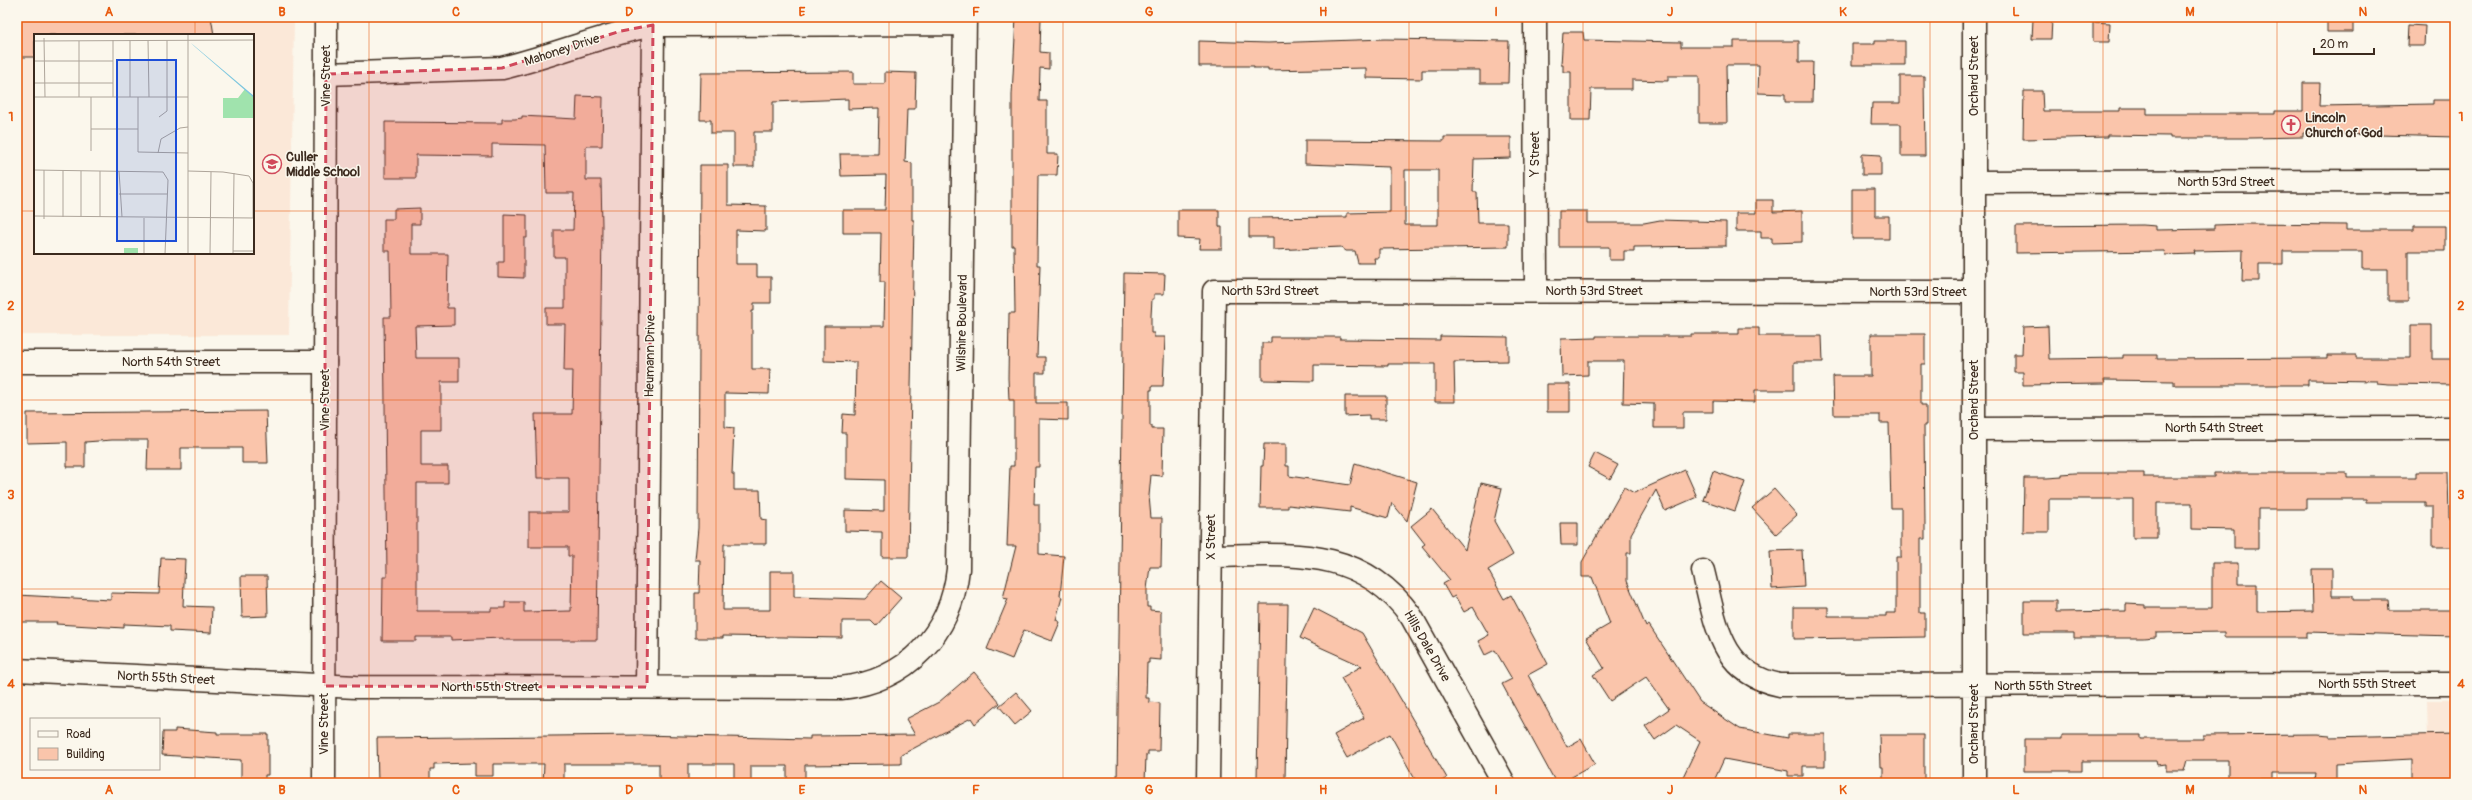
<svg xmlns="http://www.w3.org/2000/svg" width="2472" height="800" viewBox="0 0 2472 800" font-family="Pangolin,sans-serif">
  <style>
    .built { fill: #fbe8d8; fill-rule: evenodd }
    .building { fill: #fac5ab; stroke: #3b2a1e; fill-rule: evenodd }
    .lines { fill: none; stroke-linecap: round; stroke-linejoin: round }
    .minor-casing { stroke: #3b2a1e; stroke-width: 25 }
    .secondary-casing { stroke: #3b2a1e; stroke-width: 25 }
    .minor { stroke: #fbf7ec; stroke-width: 22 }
    .secondary { stroke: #fbf7ec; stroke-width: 22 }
    .marked { fill: #d1495b; fill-opacity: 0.2; stroke: #d1495b; stroke-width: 3; stroke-dasharray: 8 5; stroke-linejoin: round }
    .grid { fill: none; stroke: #e8590c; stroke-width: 1; stroke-opacity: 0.55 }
    .labels { text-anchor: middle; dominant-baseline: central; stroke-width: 3; stroke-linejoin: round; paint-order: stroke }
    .street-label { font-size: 13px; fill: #3b2a1e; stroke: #fbf7ec }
    .poi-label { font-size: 13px; font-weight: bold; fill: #3b2a1e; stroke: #fbf7ec; text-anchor: start }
    .inset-road { fill: none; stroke: #aea59a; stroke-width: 1 }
    .view { fill: #1d4ed8; fill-opacity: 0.15; stroke: #1d4ed8; stroke-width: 2 }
    .inset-edge { fill: none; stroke: #3b2a1e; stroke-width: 2 }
    .neatline { fill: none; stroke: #e8590c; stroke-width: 1.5 }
    .grid-label { font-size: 13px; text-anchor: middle; font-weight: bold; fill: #e8590c }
  </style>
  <rect width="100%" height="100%" fill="#fbf7ec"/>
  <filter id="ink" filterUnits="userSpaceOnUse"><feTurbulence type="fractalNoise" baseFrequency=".025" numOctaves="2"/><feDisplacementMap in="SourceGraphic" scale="8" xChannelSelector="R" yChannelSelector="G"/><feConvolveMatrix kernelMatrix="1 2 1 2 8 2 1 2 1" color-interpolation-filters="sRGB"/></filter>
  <g filter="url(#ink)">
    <path class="built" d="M17,17H294L289,335H17ZM35,35H253V253H35Z
      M2427,700H2455V783H2429Z"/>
    <path class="building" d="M17,17H211L214,35H35V57H17Z
      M1016,17H1041L1040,52L1049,53V69L1040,68L1039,101H1047V154H1058L1057,175H1038L1037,265H1040L1037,357H1045V373H1036V403H1068V420L1039,419V467H1035L1034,504H1039V554L1064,556L1060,596L1062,597L1056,620L1060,622L1052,641L1024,630L1012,659L987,649L1008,599L1003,598L1016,546H1007L1010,466H1014V400H1009L1008,378L1009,313H1015L1014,246H1012V95Z
      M2327,17H2353V32H2327Z
      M2033,19L2052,20L2051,39H2032Z
      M2093,22L2110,23L2109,42H2093Z
      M2408,25L2425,26L2424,46H2407Z
      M1563,32H1583L1584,40L1681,42V47H1734V41H1799V62H1813L1812,102H1785V94L1758,93L1759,65H1726L1727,123H1699V76H1668V81L1632,80V89H1591L1590,120H1571V72H1563V65H1561Z
      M1385,39L1509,41L1508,83H1480V70H1422V79L1366,78V68L1268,70V68H1254V66H1199V41L1268,43Z
      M1875,41H1905V65H1852V44H1875Z
      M853,72V84H885V72L916,73L915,109H907L905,162L912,163V220H914L908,557H882V532L845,531V510L884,511V480L846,479V433H842L843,414L855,415L856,362L824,361V326H884L885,282H880L881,233H843V210H885L886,175L841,176L840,154H878L879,108L848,109V99L773,102V132H754V167H734V133H711V120H700L701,73Z
      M1900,76H1924L1925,156H1901V124H1871L1872,103H1900Z
      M2303,83H2320L2319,106L2433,104V100H2455V137L2303,133V137L2251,138H2170V136L2107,135V137L2023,139L2024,91H2042L2043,111H2120V108H2147V114H2275V111H2303Z
      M577,96L603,97L602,146H586V180H601L602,226L597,640H503V638L451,640V637H416V641H382L383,577H387L384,317H391L390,251H384V219H394V209L420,208V224H411V254H448L447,308H454V325L415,326L416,358H459V382H441V430H421V466H448V483H417V611H491V608H505V602H524V612L571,611L572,556H568V547H529V512H569V478H537L535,414H572L573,371H564L565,324H546V308H565V257H554V230H573L574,193H546L545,145L492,144V156L416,155V178H385V122L502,123V119H515L522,118V116L576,119Z
      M1444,137H1511V158L1474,159L1473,192H1477L1478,223H1508V247L1379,249V258H1374L1375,263H1358L1355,251H1346L1341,247L1273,250V237H1249V218L1347,217V213L1390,212V167L1305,164V140L1444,141ZM1405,170H1438V225H1405Z
      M1862,154L1881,155V175H1862Z
      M700,165H728V205L766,206V231L736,230V264H757V277H771V303H754V311H752V369H770L769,394L725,393V427L734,428L732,474H734V490H760L761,519L766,520V544H724L723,610H770V571H794V597L865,599L881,581L901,598L876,626L871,621H842V638L723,636V638H695V593H699L700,560H695L698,528Z
      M1852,189H1875V216H1889V239H1852Z
      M1756,200H1773V212L1802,211V242L1772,243V238H1761V231H1736V213H1756Z
      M1178,210H1219V227H1222V249H1199L1200,239L1178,238Z
      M1559,211H1587V223H1644L1660,220L1726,222V246L1634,247V251H1624V260H1609V247H1559Z
      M504,214L527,215V238H524V278L498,277V262H504Z
      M2246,224L2346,225V230H2414V226H2445V251H2408V301H2388V269H2362V251H2283V264H2259V281H2242L2243,250L2194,251L2195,254L2165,255L2164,251L2016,253V226L2143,225L2156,226V230L2214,229V225Z
      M1124,273L1165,274L1164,294H1154V299H1152L1151,316V333H1154V337H1165L1163,386H1152V390H1150V426H1152V429H1163L1162,476L1151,475L1149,496L1151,518H1162L1161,567H1150L1147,589V607H1150V610L1161,611V660L1149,659V663H1147L1146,698H1149V702L1160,703L1159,751H1148V755H1146L1145,783H1117Z
      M2411,325H2432V359H2455V385L2389,384L2377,383V381L2308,380V385H2174V381L2104,380L2105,384L2023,385V372H2014V354H2022L2023,327L2048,326L2049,359L2123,358V355H2157V359L2327,358V355H2356V358H2411Z
      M1739,328H1759V336H1822L1823,362H1794V390H1755V402L1713,401V412H1683V428H1654V404L1623,403L1624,361H1588V375L1562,376L1561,339L1596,338V336H1691V334H1739Z
      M1871,334H1925V364H1921V405H1926V425H1924L1925,526V539H1920V613H1925V637L1794,639V607H1828V616H1886V613H1896V557H1901V508H1891L1889,423H1880V415H1834L1833,376H1871Z
      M1440,336L1508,337V361L1454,362L1455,402H1435V364H1388V366L1314,365V381L1262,380V343H1271V337H1340V339L1440,340Z
      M1547,384H1570V412H1547Z
      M1345,396H1386V419H1369V415L1345,416Z
      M266,411L268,463H242V448H181V470H147L148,440H112L85,442V467H67V442L27,443V413Z
      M1264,444H1286V466H1289V476L1350,485L1355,463L1417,482L1407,521L1392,503L1388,518L1350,507V512L1288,505V508H1260L1261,466H1263Z
      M1595,453L1618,465L1610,479L1588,467Z
      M1685,470L1697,497L1665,511L1656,490L1631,534V553H1627V581L1646,627L1649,625L1700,702L1740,729L1788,738V734H1825V766H1803V776H1788V771L1724,759L1713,783H1680L1700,741L1676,725L1655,740L1645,726L1669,709L1646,677L1610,701L1593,675L1604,668L1586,638L1610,624L1592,577H1582V562L1624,487L1634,493Z
      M1713,471L1745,482L1735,511L1703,500Z
      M2416,472H2448L2449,518H2455V547H2433V507H2425V502H2366V499H2306V509H2258V549H2234V530L2192,529V503H2157V538H2133V499H2049V532H2023L2024,478H2047L2062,477V474L2075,473H2144V477H2214V473H2347V477H2416Z
      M1481,483L1502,488L1494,521L1513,555L1488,570L1504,599L1511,595L1548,664L1528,675L1567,747L1581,739L1595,764L1561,783H1556L1502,684L1512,679L1495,650L1485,655L1478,641L1489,635L1473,607L1464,612L1455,596L1451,598L1443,584L1450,580L1422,546L1425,544L1411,526L1432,509L1465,550Z
      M1774,489L1797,515L1776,534L1752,508Z
      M1560,523H1578V545H1561Z
      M1802,550L1804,587L1772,589L1770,551Z
      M161,558L185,559L183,606L212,607L211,633L170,631V626L124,624V628L56,624L57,622H17V595L111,600V593L159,594Z
      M2212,563H2238V584H2257V612L2313,611L2312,569H2332V596H2353V600H2388L2389,610H2455V636L2307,632V637H2224V632L2156,633V637L2143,638H2074V633H2024V601H2056V612L2126,611V604L2145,605V608H2212Z
      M241,576H267L268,616L242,617Z
      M1260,604H1288L1285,780H1257Z
      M1314,608L1362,633L1447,778L1438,783H1417L1390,734L1347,758L1334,735L1364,718L1341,678L1362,666L1300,638Z
      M974,672L1000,703L975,724L971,718L901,755V764L805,765V783H787V766H751V783H734V764H688V783H659V764H564V783H543L544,764H493V776H475V763L434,764V769H430V783H378L377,738L640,735L810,739V736L915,735L906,719L939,702Z
      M1016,692L1032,711L1015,725L999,706Z
      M175,729L217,732V734H268V775H265V783H241V760L162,755L163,732H175Z
      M2317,734L2330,735V737L2455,734V783H2412V759L2336,763V783H2315L2316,773H2272V779H2244V783H2228V760H2187L2184,771H2166V764L2157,765L2156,761H2082V771H2024V739H2062V735H2141V739H2203V735Z
      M1879,735H1924V783H1883V767H1880Z"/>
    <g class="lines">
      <defs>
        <path id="minor" d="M1535,17L1536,291
          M326,74L502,68C553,56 601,35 653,25L965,24
          M1974,182L2455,181
          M17,362H325
          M1974,429L2455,428
          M1211,556C1290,555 1359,545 1411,616L1504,783
          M1703,571C1716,622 1719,673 1780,685L2455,684
          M17,670L356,687L841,688C907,681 951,634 958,569L965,17
          M647,687L653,25
          M1208,783L1214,291L1974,292
          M1974,783V17"/>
        <path id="secondary" d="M324,783L326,17"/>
      </defs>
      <use href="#minor" class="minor-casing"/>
      <use href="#secondary" class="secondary-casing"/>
      <use href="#minor" class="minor"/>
      <use href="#secondary" class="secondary"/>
    </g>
  </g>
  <path class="marked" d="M653,25L647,687L324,686L326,74L502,68L621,31Z"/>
  <path class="grid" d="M195,17V35M369,17V783M542,17V783M716,17V783M889,17V783M1063,17V783M1236,17V783M1409,17V783M1583,17V783M1756,17V783M1930,17V783M2103,17V783M2277,17V783M17,211H35M253,211H2455M195,253V783M17,400H2455M17,589H2455"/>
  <defs>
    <symbol id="church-ring" viewBox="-11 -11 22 22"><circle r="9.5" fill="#fbf7ec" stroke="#d1495b" stroke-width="1.5"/><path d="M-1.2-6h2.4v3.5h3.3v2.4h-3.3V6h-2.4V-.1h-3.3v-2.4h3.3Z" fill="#d1495b"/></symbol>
    <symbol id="school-ring" viewBox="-11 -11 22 22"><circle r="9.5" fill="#fbf7ec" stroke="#d1495b" stroke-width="1.5"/><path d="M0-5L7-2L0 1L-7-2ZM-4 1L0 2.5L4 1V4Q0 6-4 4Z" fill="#d1495b"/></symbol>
  </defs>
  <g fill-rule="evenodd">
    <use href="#church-ring" x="2280" y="114" width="22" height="22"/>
    <use href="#school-ring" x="261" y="153" width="22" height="22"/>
  </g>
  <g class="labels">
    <g class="street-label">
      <text transform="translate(562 50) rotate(-18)">Mahoney Drive</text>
      <text transform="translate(326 76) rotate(-90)">Vine Street</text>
      <text transform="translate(1974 76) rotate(-90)">Orchard Street</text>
      <text transform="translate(1535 154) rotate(-90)">Y Street</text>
      <text x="2226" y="182">North 53rd Street</text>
      <text x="1270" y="291">North 53rd Street</text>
      <text x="1594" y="291">North 53rd Street</text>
      <text x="1918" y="292">North 53rd Street</text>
      <text transform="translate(962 323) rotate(-89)">Wilshire Boulevard</text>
      <text transform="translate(650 356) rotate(-89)">Heumann Drive</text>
      <text x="171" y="362">North 54th Street</text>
      <text transform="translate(325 400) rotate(-90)">Vine Street</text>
      <text transform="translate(1974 400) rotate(-90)">Orchard Street</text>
      <text x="2214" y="428">North 54th Street</text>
      <text transform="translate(1211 537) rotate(-90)">X Street</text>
      <text transform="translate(1427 646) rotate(60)">Hills Dale Drive</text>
      <text transform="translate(166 678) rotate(3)">North 55th Street</text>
      <text x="2367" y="684">North 55th Street</text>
      <text x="2043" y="686">North 55th Street</text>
      <text x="490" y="687">North 55th Street</text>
      <text transform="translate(324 724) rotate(-90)">Vine Street</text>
      <text transform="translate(1974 724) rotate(-90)">Orchard Street</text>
    </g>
    <g class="poi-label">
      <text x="2305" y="118">Lincoln<tspan x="2305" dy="15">Church of God</tspan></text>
      <text x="286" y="157">Culler<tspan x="286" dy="15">Middle School</tspan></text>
    </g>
  </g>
  <g transform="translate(34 34)">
    <rect width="220" height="220" fill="#fbf7ec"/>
    <path d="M211,55L220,63V84H189V64H204ZM90,214H104V220H90Z" fill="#a0e3ad"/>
    <path d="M157,9L220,62V64L160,12Z" fill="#7ec7df"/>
    <path class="inset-road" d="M10,4L11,63M79,6V63M96,6V63M114,6L115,63M0,7L220,6M45,7V63M0,27H79M0,49H79M0,63H154M57,63V117M83,63V120M104,63V118L154,119M125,83L133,77V6M57,95H104M124,119L127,105L146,94L154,93M0,136L129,138L134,146L131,220M47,137V183M85,137L88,183M154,137L189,138L215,142L219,149V184M85,160H133M0,182L220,184M29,183V136M66,183V137M10,185V136M199,217H220M110,220V184M154,220V0M176,220L177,138M199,220L200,139"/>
    <path class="view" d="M83,26H142V207H83Z"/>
    <rect width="220" height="220" class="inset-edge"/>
  </g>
  <rect width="2472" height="800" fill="none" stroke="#fbf7ec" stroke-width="44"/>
  <rect x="30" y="718" width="130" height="52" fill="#fbf7ec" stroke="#aea59a"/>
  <rect x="38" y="731" width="20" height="6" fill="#fbf7ec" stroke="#aea59a"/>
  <text x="66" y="738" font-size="12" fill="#3b2a1e">Road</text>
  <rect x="38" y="748" width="20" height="12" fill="#fac5ab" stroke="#aea59a"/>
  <text x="66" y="758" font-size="12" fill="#3b2a1e">Building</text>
  <path d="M2314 48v6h60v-6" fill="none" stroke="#3b2a1e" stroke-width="2"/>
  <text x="2320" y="48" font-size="12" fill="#3b2a1e" stroke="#fbf7ec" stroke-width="3" paint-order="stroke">20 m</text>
  <rect x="22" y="22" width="2428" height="756" class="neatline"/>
  <g class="grid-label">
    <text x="109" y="16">A</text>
    <text x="282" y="16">B</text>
    <text x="456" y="16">C</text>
    <text x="629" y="16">D</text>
    <text x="802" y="16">E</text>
    <text x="976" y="16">F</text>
    <text x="1149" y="16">G</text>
    <text x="1323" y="16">H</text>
    <text x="1496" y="16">I</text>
    <text x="1670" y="16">J</text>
    <text x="1843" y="16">K</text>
    <text x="2016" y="16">L</text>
    <text x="2190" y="16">M</text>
    <text x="2363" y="16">N</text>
    <text x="11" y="121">1</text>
    <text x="2461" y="121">1</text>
    <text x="11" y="310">2</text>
    <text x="2461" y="310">2</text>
    <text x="11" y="499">3</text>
    <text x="2461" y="499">3</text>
    <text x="11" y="688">4</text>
    <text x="2461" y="688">4</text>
    <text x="109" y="794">A</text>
    <text x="282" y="794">B</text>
    <text x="456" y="794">C</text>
    <text x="629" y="794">D</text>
    <text x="802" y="794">E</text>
    <text x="976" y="794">F</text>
    <text x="1149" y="794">G</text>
    <text x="1323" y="794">H</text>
    <text x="1496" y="794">I</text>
    <text x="1670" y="794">J</text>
    <text x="1843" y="794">K</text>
    <text x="2016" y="794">L</text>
    <text x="2190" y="794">M</text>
    <text x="2363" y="794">N</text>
  </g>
</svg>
